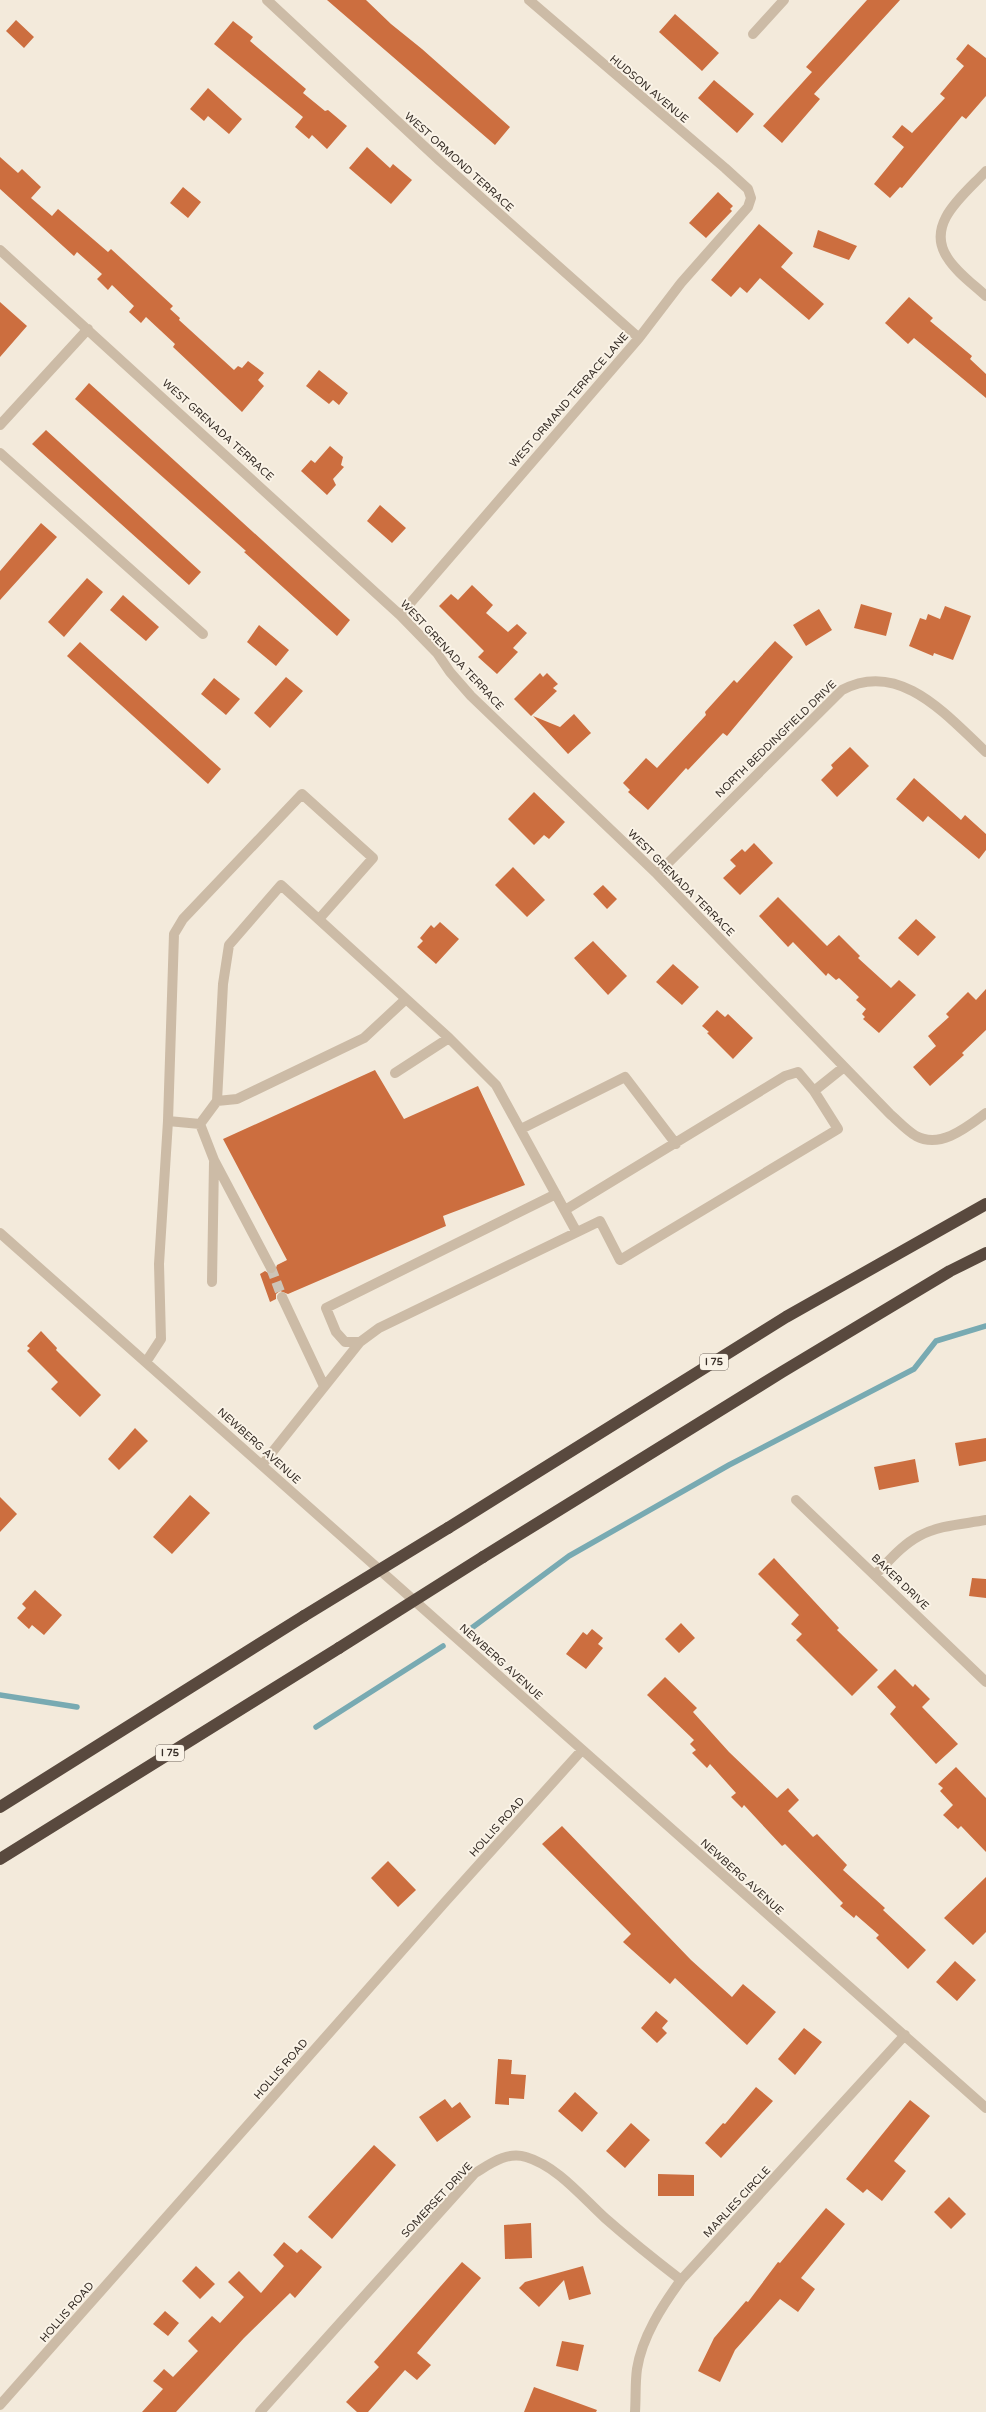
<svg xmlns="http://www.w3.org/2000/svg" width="986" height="2412" viewBox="0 0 986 2412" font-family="'Varela Round',sans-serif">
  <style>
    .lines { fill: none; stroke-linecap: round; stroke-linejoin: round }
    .stream { stroke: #78aab2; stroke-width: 5.5 }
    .building { fill: #cc6e3f }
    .minor-tunnel { stroke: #cdc4b7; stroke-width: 10; stroke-dasharray: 10 5; stroke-linecap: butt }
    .minor { stroke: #ccbba6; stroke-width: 10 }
    .highway { stroke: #59493e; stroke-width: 12 }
    .highway-bridge { stroke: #59493e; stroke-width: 12 }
    .labels { text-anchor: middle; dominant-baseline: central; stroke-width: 4; stroke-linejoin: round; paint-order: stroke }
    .shield { fill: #faf3e7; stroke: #726961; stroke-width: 1 }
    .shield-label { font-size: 10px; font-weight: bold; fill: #372e27 }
    .street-label { font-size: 11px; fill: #372e27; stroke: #faf3e7 }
  </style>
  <rect width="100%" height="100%" fill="#f3eadb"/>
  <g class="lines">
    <path class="stream" d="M469,1630L569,1556L729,1465L914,1369L936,1341L986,1326
      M0,1695L77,1707
      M316,1727L443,1646"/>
  </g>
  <path class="building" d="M327,0H366L391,24L422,49L510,127L495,145Z
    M867,0H900L814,94L820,99L782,143L763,126L812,72L806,67Z
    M675,14L719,53L702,71L659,32Z
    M16,20L34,37L24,48L6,31Z
    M233,21L253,37L250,41L306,89L303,93L325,111L328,110L347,126L327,149L312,135L309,139L295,127L303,117L214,44Z
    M968,44L986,58V96L966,119L962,116L902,188L900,187L890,198L874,184L904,147L892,137L902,125L912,133L945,98L940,94L964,66L956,59Z
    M714,80L754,114L737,133L698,98Z
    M208,88L242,119L229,134L208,116L204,121L190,109Z
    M367,147L390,168L393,164L412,180L391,204L349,168Z
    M0,157L18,173L22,169L41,187L31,198L52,216L58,209L108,252L111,249L173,306L170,309L180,318L179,320L234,370L238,366L242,368L248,361L264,373L258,380L264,386L242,412L173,347L175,344L146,317L141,323L129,312L134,306L112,285L108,290L97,279L102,274L77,252L74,256L0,189Z
    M183,187L201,202L188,218L170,203Z
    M718,192L733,206L730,209L732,211L706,238L689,223Z
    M759,224L793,253L781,267L824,304L809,320L760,278L747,293L740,287L731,297L711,280Z
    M818,230L857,246L849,260L813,247Z
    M909,297L933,318L930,321L972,356L970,359L986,374V398L914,338L908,344L885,323Z
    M0,302L27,326L0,357Z
    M319,370L348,393L339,405L333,400L329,404L306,386Z
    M89,383L350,620L337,636L244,552L246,551L75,399Z
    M46,430L201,572L189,585L32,444Z
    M330,446L343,457L341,465L344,467L333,479L336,485L327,495L301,471L311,460L315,463Z
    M380,505L406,528L392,543L367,521Z
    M41,523L57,537L0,600V571Z
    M87,578L103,592L64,637L48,622Z
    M472,585L493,605L486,613L508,632L517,624L527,633L513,648L518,652L497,674L478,657L484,651L439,606L451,594L458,600Z
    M123,595L159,627L146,641L110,610Z
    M861,604L892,613L886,636L854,628Z
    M945,606L971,616L953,660L934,653L933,656L909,646L920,618L926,620L928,614L940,619Z
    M819,609L832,630L806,646L793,625Z
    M259,625L289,650L276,666L247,642Z
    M775,641L793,657L727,736L723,733L688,770L686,768L648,810L628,792L630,790L623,783L646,758L657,768L706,715L705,712L734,680L737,683Z
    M80,642L221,769L208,784L67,656Z
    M540,673L543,677L547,673L558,684L553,688L557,691L531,716L514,699Z
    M286,677L303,691L270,728L254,713Z
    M214,678L240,699L226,715L201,694Z
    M574,714L591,733L568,754L533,716L560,727Z
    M850,747L869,766L837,797L821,780L833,768L831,765Z
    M914,778L961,820L965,815L986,834V850L979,859L928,816L923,822L896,799Z
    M534,792L565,822L549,839L544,835L534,845L508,819Z
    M754,843L773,863L740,895L723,878L736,866L730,860L742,849L745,852Z
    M513,867L545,900L527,917L495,885Z
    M603,885L617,899L607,909L593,894Z
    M778,897L827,946L839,935L860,956L858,958L891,988L899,980L916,995L879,1033L863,1019L865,1017L862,1014L866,1009L856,1000L859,997L839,978L836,980L828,973L826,976L793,942L788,947L759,916Z
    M916,919L936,937L918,956L898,938Z
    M440,922L459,939L436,964L417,947L423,941L420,938L431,925L434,928Z
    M593,941L627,976L608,995L574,958Z
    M673,964L699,987L682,1005L656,982Z
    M986,989V1030L962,1053L964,1055L930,1086L913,1067L936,1046L928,1036L949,1017L946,1014L968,992L976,1000Z
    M717,1010L725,1017L728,1014L753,1038L733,1059L707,1033L709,1032L702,1026Z
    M375,1070L404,1119L478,1086L525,1185L443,1216L446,1226L288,1294L280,1291L276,1294V1299L270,1302L260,1274L265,1271L270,1274H274L277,1265L287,1260L223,1139Z
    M41,1331L57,1348L56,1350L101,1395L80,1417L51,1389L58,1382L27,1351L30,1348L27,1346Z
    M135,1428L148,1441L119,1470L108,1459Z
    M986,1438V1461L959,1466L955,1443Z
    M915,1459L919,1482L879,1490L874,1467Z
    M190,1495L210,1513L172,1554L153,1537Z
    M0,1497L17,1514L0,1532Z
    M774,1558L839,1628L837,1630L878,1670L852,1696L796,1640L802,1634L791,1624L799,1615L758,1574Z
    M972,1578L986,1579V1598L969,1596Z
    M35,1590L62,1615L44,1635L32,1625L29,1629L17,1618L26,1608L22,1604Z
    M681,1623L695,1638L679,1653L665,1639Z
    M592,1629L603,1638L598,1644L603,1648L586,1669L566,1654L583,1632L587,1635Z
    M895,1669L913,1687L915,1684L930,1699L922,1707L958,1744L936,1764L890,1714L896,1707L877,1687Z
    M665,1677L697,1708L693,1712L729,1752L777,1798L788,1788L799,1800L788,1811L813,1837L817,1834L847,1865L843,1870L885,1908L883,1910L926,1950L908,1969L876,1938L879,1935L856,1915L854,1918L840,1906L843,1903L785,1844L782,1846L744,1805L742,1808L731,1797L736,1793L710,1764L707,1768L692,1753L696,1750L690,1744L694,1740L647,1695Z
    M956,1767L986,1798V1852L961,1826L958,1829L943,1815L953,1805L940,1791L943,1788L938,1784Z
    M562,1826L691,1960L732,1997L743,1984L776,2012L747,2045L675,1978L670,1984L623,1942L631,1934L542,1844Z
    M388,1861L416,1890L398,1907L371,1878Z
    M986,1877V1932L973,1945L944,1918Z
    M955,1961L976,1980L957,2001L936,1982Z
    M656,2011L668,2021L662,2028L667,2033L657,2043L641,2028Z
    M804,2028L822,2042L795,2075L778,2059Z
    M498,2059L512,2060L511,2074L526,2075L524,2099L509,2098V2105L495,2104Z
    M756,2087L773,2101L721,2158L705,2143L723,2123L725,2124Z
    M575,2092L598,2113L582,2132L558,2111Z
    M445,2099L452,2108L460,2102L471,2117L437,2142L419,2117Z
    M910,2100L930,2116L894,2161L906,2171L882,2201L867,2189L863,2193L846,2179Z
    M631,2123L650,2140L625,2168L606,2151Z
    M374,2145L396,2165L332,2239L308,2217Z
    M658,2174L694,2175V2196H658Z
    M949,2197L966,2214L951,2229L934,2212Z
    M826,2208L845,2224L801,2278L815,2289L798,2312L780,2299L735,2350L720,2382L698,2371L714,2338L746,2301L748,2302L778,2262L780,2263Z
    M531,2223L532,2258L505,2259L504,2225Z
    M284,2242L297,2253L301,2249L322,2267L295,2298L290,2293L244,2338L176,2412H142L163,2389L153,2381L164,2369L173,2377L198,2351L188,2341L212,2316L220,2323L244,2297L228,2282L239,2271L261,2293L284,2266L273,2255Z
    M462,2262L481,2278L417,2353L431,2365L417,2380L405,2370L368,2412H357L346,2402L379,2367L374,2362Z
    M196,2266L215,2284L200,2299L182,2281Z
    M583,2266L591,2294L569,2300L564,2280L539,2307L519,2288L525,2282Z
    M165,2311L179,2323L168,2336L153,2324Z
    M562,2341L584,2345L578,2371L556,2366Z
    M534,2387L597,2410L596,2412H524Z"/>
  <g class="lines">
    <path class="minor-tunnel" d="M271,1268L282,1297"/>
    <path class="minor" d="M267,0L440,161L639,338
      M753,34L784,0
      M986,171C965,194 925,223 947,257C956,272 973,284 986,296
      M0,250L400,615L437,653L450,672L471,696L657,874L890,1114C898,1121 907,1131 916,1136C941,1149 967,1127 986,1113
      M0,425L88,329
      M0,453L203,634
      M400,615L639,338L681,283L748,207L751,198L748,189L725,168L529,0
      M657,874L842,690C900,659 947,716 986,752
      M395,1073L449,1038
      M814,1091L844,1067
      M217,1101L237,1099L364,1038L406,999
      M168,1121L200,1124
      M521,1129L625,1077L676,1144
      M0,1233L986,2108
      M271,1268L214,1160L200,1124L217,1101L223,984L229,945L281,885L449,1038L496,1085L576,1231
      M212,1282L214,1162
      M282,1297L324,1386
      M360,1342H345L336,1332L326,1308L556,1194
      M146,1362L161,1339L159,1264L168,1121L174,934L183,919L302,794L373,858L319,919
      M262,1465L360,1342L379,1328L600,1221L620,1260L838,1129L814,1091L798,1072L785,1076L565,1210
      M796,1500L986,1682
      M875,1575C889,1561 902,1545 919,1536C939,1525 965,1524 986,1520
      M0,2405L446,1901L582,1750
      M260,2412L475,2173C490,2164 507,2151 526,2157C557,2166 582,2197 605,2218C630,2240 655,2260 681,2280
      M635,2412C636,2398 635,2383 637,2369C642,2337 662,2306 681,2280L905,2035"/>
    <path class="highway" d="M448,1528L786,1317L986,1204
      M483,1557L782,1372L950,1271L986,1253
      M0,1807L304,1616
      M0,1859L339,1648"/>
    <path class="highway-bridge" d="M304,1616L448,1528
      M339,1648L483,1557"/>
  </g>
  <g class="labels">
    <g class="shield">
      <rect x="700" y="1354" width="28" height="16" rx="3"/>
      <rect x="156" y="1745" width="28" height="16" rx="3"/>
    </g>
    <g class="shield-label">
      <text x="714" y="1362">I 75</text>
      <text x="170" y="1753">I 75</text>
    </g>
    <g class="street-label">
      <text transform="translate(649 89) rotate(40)">HUDSON AVENUE</text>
      <text transform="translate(459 162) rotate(42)">WEST ORMOND TERRACE</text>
      <text transform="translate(569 400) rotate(-49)">WEST ORMAND TERRACE LANE</text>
      <text transform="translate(218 430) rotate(42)">WEST GRENADA TERRACE</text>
      <text transform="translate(452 655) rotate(47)">WEST GRENADA TERRACE</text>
      <text transform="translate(776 739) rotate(-44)">NORTH BEDDINGFIELD DRIVE</text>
      <text transform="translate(681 883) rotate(45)">WEST GRENADA TERRACE</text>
      <text transform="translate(259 1446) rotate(42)">NEWBERG AVENUE</text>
      <text transform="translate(900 1582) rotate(44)">BAKER DRIVE</text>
      <text transform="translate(501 1662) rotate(42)">NEWBERG AVENUE</text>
      <text transform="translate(497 1827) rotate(-48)">HOLLIS ROAD</text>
      <text transform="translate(742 1877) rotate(42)">NEWBERG AVENUE</text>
      <text transform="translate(281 2069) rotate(-49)">HOLLIS ROAD</text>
      <text transform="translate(437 2200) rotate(-47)">SOMERSET DRIVE</text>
      <text transform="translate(737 2202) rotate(-47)">MARLIES CIRCLE</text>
      <text transform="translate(67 2312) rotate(-49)">HOLLIS ROAD</text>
    </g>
  </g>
</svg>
